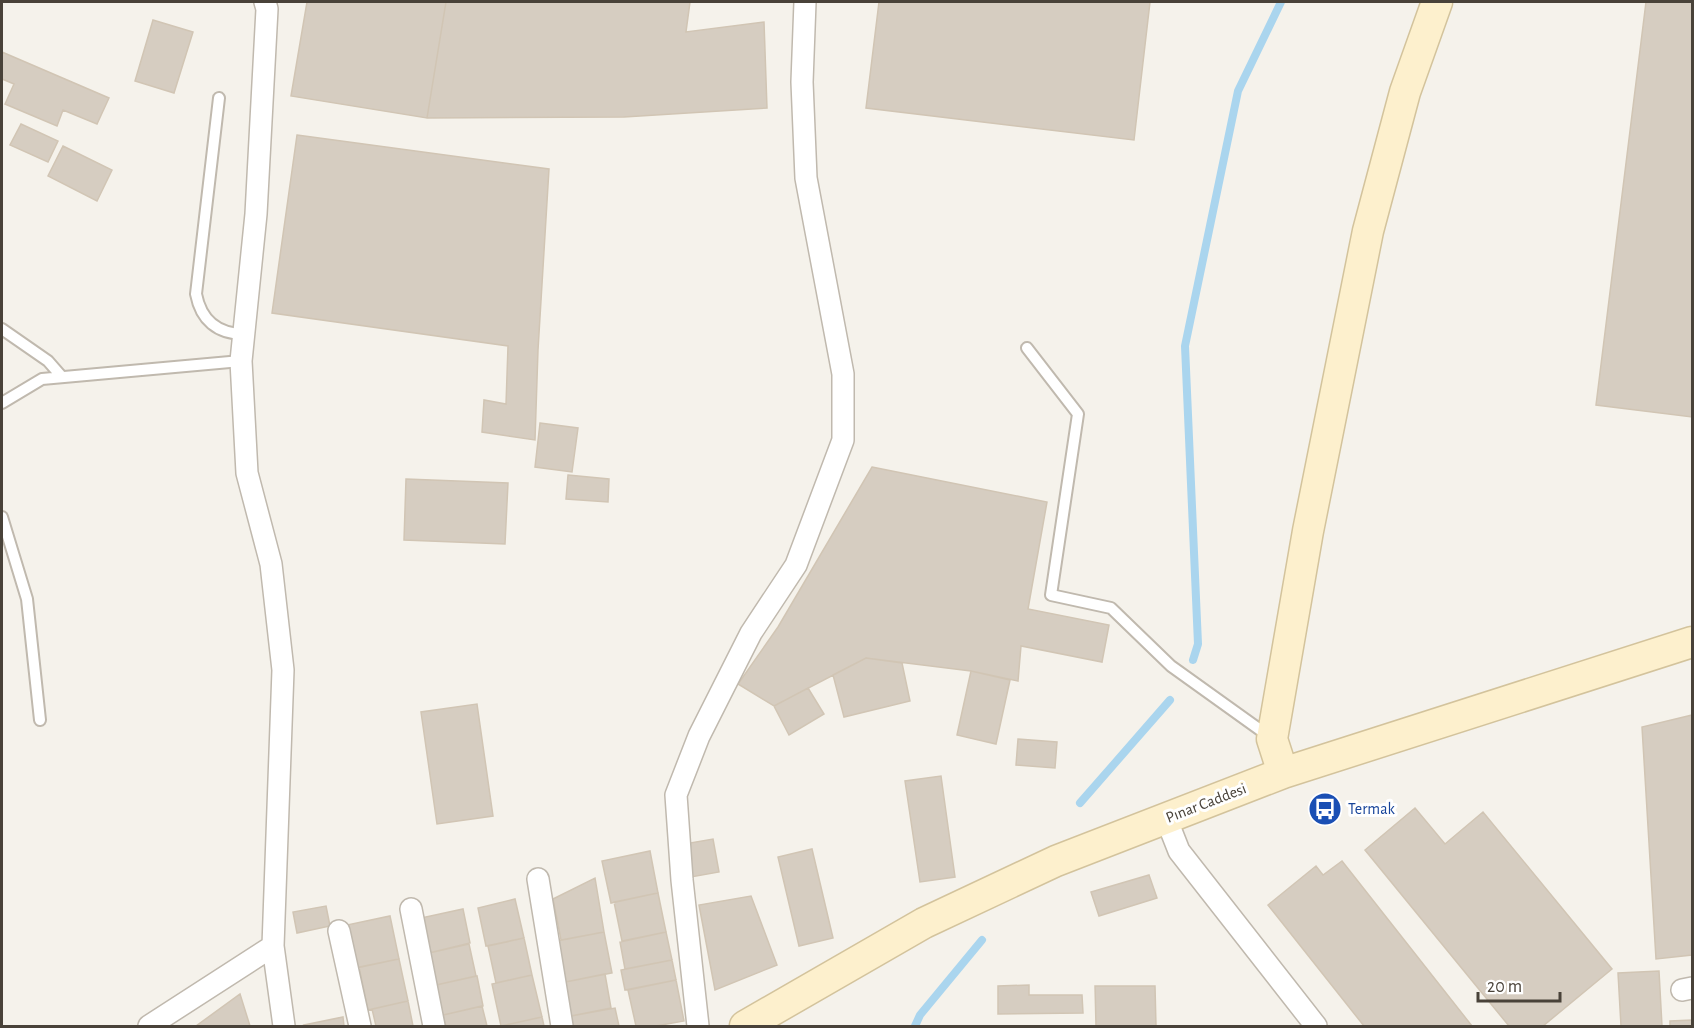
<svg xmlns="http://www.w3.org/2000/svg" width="1694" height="1028" viewBox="0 0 1694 1028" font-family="'Alegreya Sans',sans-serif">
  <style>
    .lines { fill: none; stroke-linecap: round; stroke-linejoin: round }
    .stream { stroke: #aad5ee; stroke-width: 8 }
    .building { fill: #d6cdc1; stroke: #d1c5b4; stroke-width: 1.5 }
    .lane-casing { stroke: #c0b9ae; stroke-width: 14 }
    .street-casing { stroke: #c0b9ae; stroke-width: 24 }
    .secondary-casing { stroke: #d3c39c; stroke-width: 33 }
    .lane { stroke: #fff; stroke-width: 10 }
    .street { stroke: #fff; stroke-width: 21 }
    .secondary { stroke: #fdf0cd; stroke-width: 30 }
    .labels { text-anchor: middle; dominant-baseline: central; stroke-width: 6; stroke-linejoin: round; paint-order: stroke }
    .street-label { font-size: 16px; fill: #494239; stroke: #fff }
    .transit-label { font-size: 16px; fill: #164399; stroke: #fff; text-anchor: start }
  </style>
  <rect width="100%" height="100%" fill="#f5f2eb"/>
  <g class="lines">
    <path class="stream" d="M1193,660L1198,644L1185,346L1238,91L1281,2
      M1080,803L1170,700
      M915,1026L920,1015L982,940"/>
  </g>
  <path class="building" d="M307,2H446L427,118L291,96Z
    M446,2H690L686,32L764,22L767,108L624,117L427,118Z
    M879,2H1150L1134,140L866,108Z
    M1646,2H1692V417L1596,405Z
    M153,20L193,32L174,93L135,81Z
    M2,52L109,98L97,124L63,110L57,126L5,104L14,84L2,79Z
    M21,124L58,141L48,162L10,145Z
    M297,135L549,169L538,350L535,440L482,432L484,400L506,404L508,346L272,313Z
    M63,146L112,170L97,201L48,176Z
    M540,423L578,428L572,472L535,467Z
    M872,467L1047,502L1028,609L1109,625L1102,662L1021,646L1018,681L971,671L866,658L774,706L738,684L778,627Z
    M568,475L609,479L608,502L566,499Z
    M406,479L508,483L505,544L404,540Z
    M866,658L902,663L910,701L844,717L833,675Z
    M971,671L1010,680L996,744L957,735Z
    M808,688L824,714L789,735L774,706Z
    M477,704L493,816L437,824L421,712Z
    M1692,715V955L1656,959L1642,727Z
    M1018,739L1057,742L1055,768L1016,765Z
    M941,776L955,877L920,882L905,781Z
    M1415,808L1445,844L1483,812L1612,969L1543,1026H1509L1365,850Z
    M713,839L719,872L691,877L684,844Z
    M812,849L833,938L799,946L778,857Z
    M650,851L658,893L611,903L602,861Z
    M1342,861L1472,1026H1364L1268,905L1316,866L1323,875Z
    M1149,875L1157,898L1099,916L1091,892Z
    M595,878L604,932L561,940L553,899Z
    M658,893L666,932L622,941L614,902Z
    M751,896L777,965L715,990L699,905Z
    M515,899L524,938L486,946L478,908Z
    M326,906L330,926L297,933L293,912Z
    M463,909L470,943L429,953L421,918Z
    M390,916L399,959L356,968L347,925Z
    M604,932L612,973L565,982L557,941Z
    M666,932L672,960L625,969L620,942Z
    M524,938L532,975L496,983L488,946Z
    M469,944L476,976L436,985L429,953Z
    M399,959L408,1001L368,1010L359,967Z
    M672,960L676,980L625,990L621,970Z
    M1659,971L1662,1026H1621L1618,973Z
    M605,974L611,1008L571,1016L565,982Z
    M532,975L542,1017L501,1026L492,984Z
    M477,976L483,1006L443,1015L436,985Z
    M676,980L684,1021L656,1026H636L628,990Z
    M1029,985V995H1082L1083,1013L998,1014V986Z
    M1095,986H1155L1156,1026H1096Z
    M240,994L250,1026H196Z
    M408,1001L413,1026H376L372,1009Z
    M482,1006L487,1026H446L443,1015Z
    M615,1008L619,1026H573L571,1016Z
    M343,1017L344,1026H305L304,1025Z
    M542,1017L544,1026H501Z
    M1692,1020V1026H1670V1021Z"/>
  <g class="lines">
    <defs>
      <path id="lane" d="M219,98L196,294C201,320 217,334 244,334
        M2,329L48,361L62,377
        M1027,348L1078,414L1051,595L1111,608L1171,666L1270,737
        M2,403L42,379L241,361
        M2,517L27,599L40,720"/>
      <path id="street" d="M265,2L267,9L256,214L241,361L247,473L271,564L283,670L273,946L284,1026
        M1166,818L1179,851L1316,1026
        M538,879L562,1026
        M411,909L434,1026
        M339,931L360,1026
        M1682,990L1692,988
        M149,1026L273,946
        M698,1026L682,880L676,795L699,736L751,633L796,565L843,440V374L806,178L802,82L805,2"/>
      <path id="secondary" d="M1283,773L1272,739L1308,531L1368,231L1405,92L1437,2
        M745,1026L924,923L1056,861L1283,773L1692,642"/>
    </defs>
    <use href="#lane" class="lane-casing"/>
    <use href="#street" class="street-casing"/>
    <use href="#secondary" class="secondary-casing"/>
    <use href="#lane" class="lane"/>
    <use href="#street" class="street"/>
    <use href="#secondary" class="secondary"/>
  </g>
  <defs>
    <symbol id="bus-disc" viewBox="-11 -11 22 22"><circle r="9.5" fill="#1a4fb4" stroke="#fff"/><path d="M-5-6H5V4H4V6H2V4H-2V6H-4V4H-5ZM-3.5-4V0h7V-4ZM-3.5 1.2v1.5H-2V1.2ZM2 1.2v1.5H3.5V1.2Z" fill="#fff"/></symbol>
  </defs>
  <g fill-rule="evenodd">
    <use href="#bus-disc" x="1306" y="790" width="38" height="38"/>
  </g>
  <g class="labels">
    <g class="street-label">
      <text transform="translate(1206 803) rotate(-21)">Pınar Caddesi</text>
    </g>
    <g class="transit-label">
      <text x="1348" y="809">Termak</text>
    </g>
  </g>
  <rect width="1694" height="1028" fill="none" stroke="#494239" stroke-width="6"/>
  <path d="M1478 992v9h82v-9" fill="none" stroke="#494239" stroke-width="3"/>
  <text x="1487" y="992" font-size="18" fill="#494239" stroke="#ffffff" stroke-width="4.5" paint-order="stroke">20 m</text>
</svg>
